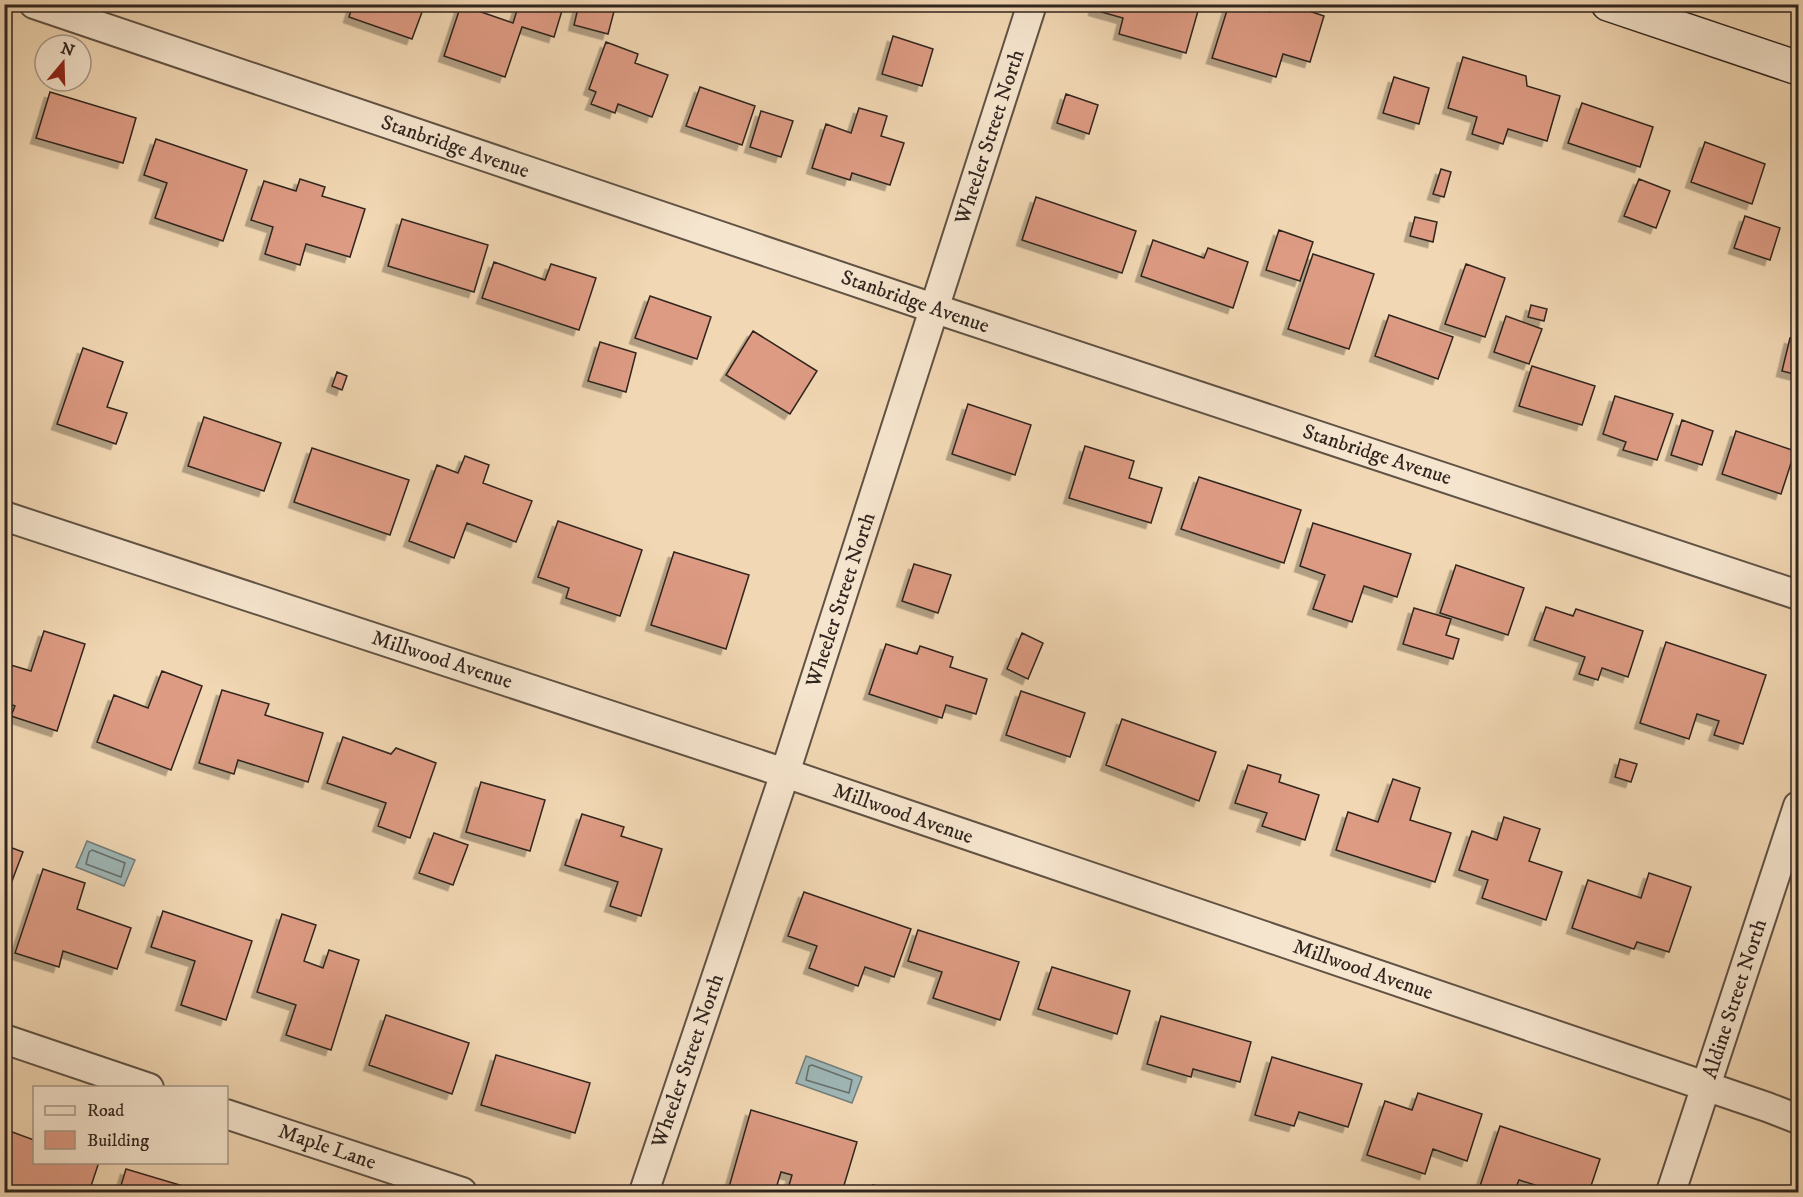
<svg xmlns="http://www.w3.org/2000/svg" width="1803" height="1197" viewBox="0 0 1803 1197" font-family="'IM FELL DW Pica',serif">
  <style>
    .water { fill: #9eb7b7; stroke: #727d7a; stroke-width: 1.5 }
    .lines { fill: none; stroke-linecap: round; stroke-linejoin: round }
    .shore { stroke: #676e6b; stroke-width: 1.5 }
    .building { fill: #dd9b83; stroke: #30251f; stroke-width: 1.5; filter: url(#shadow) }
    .street-casing { stroke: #605244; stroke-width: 32 }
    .secondary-casing { stroke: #30251f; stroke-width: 36 }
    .street { stroke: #f6e5ce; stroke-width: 28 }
    .secondary { stroke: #f6e5ce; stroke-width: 33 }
    .labels { text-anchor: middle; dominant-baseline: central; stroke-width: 4.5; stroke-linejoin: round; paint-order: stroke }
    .street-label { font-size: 21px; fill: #30251f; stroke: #f6e5ce }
  </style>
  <defs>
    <filter id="shadow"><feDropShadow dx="-5.5" dy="5.5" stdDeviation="0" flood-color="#0004"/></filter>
  </defs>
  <rect width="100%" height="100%" fill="#f1d7b3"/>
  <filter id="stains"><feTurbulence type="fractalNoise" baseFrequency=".00333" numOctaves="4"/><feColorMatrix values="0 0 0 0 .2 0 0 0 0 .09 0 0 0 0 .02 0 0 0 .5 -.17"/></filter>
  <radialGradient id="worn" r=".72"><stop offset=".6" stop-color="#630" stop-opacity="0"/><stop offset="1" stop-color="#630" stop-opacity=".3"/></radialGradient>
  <path class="water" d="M87,841L135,860L124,886L76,867Z
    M806,1056L862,1077L852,1103L796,1083Z"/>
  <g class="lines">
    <path class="shore" d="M92,850L125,863L121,877L86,864L89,852Z
      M812,1065L852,1080L849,1093L806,1080L809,1066Z"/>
  </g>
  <path class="building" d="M353,4H425L412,39L349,17Z
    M519,4H564L554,37L522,27L505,77L444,56L461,5L513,23Z
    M579,4H616L608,34L574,25Z
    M1095,4H1200L1186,53L1119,34L1123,18L1094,10Z
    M1229,4H1247L1270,12L1272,4H1288L1324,16L1310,62L1283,54L1276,77L1212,58Z
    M893,36L933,49L922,86L882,74Z
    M606,42L638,54L635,63L668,75L652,117L618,104L615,113L591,104L596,92L589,89Z
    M1463,57L1526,76L1527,86L1560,96L1547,141L1508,129L1503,144L1472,134L1477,117L1448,108Z
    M1394,77L1429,88L1419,124L1383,113Z
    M700,87L755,106L742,145L686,126Z
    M50,92L136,118L123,163L36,138Z
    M1066,94L1098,105L1089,134L1057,123Z
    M1582,103L1653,127L1640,167L1568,143Z
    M859,108L887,116L881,136L904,143L890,185L852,173L850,180L812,168L826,124L851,133Z
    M761,111L793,121L781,157L750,147Z
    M156,139L247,170L223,241L155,218L167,183L144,175Z
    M1705,142L1765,164L1752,204L1691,182Z
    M1441,169L1451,172L1444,197L1433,194Z
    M300,179L325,187L322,196L365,209L350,257L306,244L300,265L265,254L273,227L251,220L264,181L296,191Z
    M1639,179L1670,191L1656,228L1624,216Z
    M1036,197L1136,231L1122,273L1022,240Z
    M1745,216L1780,228L1770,260L1734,248Z
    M1415,217L1437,222L1433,242L1410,236Z
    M402,219L488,245L474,292L388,266Z
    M1279,230L1313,242L1300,281L1266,270Z
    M1153,240L1204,258L1208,248L1248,262L1233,308L1141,276Z
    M1313,254L1374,274L1349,349L1288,329Z
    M494,262L545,280L551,264L596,278L579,330L482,298Z
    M1466,264L1505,278L1485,337L1445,324Z
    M650,296L711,317L697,359L635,338Z
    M1531,305L1547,309L1544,321L1528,317Z
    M1389,315L1453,337L1438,379L1375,356Z
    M1506,316L1542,329L1529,364L1494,352Z
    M753,331L817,371L790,414L726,375Z
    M1790,338L1798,340V375L1782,371Z
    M600,342L636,353L626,392L588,381Z
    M83,348L123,362L107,407L127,413L116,444L57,424Z
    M1532,366L1595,386L1582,425L1519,406Z
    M337,372L347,376L342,390L332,386Z
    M1615,396L1673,414L1657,460L1623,450L1626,442L1603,434Z
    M968,404L1031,425L1015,475L952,454Z
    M204,417L281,443L264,491L188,466Z
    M1682,420L1713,431L1702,465L1671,455Z
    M1736,431L1795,451L1781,494L1722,474Z
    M1085,446L1134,461L1129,478L1162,488L1151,523L1069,498Z
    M312,448L409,480L390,535L294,502Z
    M465,456L489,465L483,483L532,501L516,542L467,523L454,558L409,541L437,465L458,473Z
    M1199,477L1301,510L1284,563L1181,529Z
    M558,521L642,550L620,616L566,598L569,588L538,577Z
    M1313,523L1411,554L1397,597L1364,586L1352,622L1313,609L1325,575L1300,566Z
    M674,552L749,575L726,649L651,625Z
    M914,564L951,575L938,613L902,601Z
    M1456,565L1524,588L1508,635L1440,613Z
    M1546,607L1573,616L1576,609L1643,631L1628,677L1602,668L1598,680L1579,674L1585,657L1534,640Z
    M1414,608L1451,619L1446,635L1459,639L1453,659L1403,644Z
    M44,631L85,644L57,731L11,716L15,706L4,702V663L31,671Z
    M1022,633L1043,643L1028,679L1007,669Z
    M1666,642L1766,675L1743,744L1714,735L1719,721L1697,714L1689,739L1640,723Z
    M886,644L917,654L920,646L953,657L950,667L987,679L976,714L946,705L942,718L869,694Z
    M162,671L202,686L171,770L97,742L114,695L148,708Z
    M222,690L269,704L265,715L323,733L308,782L238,760L234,774L199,763Z
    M1021,691L1085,713L1070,757L1006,735Z
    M1122,719L1216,752L1199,801L1106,765Z
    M343,737L391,754L396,748L436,763L410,838L378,826L386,803L327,783Z
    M1620,759L1637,764L1631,782L1615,777Z
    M1248,765L1281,775L1279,782L1319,795L1305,840L1262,826L1267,813L1235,803Z
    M1393,779L1420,788L1410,820L1451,833L1435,882L1336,850L1348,812L1378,822Z
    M481,782L545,800L530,851L466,832Z
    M582,814L624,827L621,836L662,849L641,916L610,906L618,882L565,865Z
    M1504,817L1540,829L1529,861L1562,872L1546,920L1482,898L1488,880L1459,870L1472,831L1497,840Z
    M434,833L468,845L453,885L419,873Z
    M4,845L23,852L4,902Z
    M43,869L85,883L77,909L131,928L117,969L63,951L59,967L15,953Z
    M1649,873L1691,887L1669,952L1637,942L1634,949L1572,928L1588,880L1641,898Z
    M804,892L911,929L894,977L865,967L858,986L809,968L817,946L788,936Z
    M163,911L252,941L226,1020L181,1005L195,961L151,947Z
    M282,914L316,925L304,961L323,968L329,950L359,960L331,1050L286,1035L296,1005L257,992Z
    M918,930L1019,962L1000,1020L933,998L942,972L908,961Z
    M1052,967L1130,991L1117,1034L1038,1009Z
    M386,1015L469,1043L452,1094L369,1065Z
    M1161,1016L1251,1042L1240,1082L1193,1069L1191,1077L1147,1064Z
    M496,1055L590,1083L575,1133L481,1105Z
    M1272,1057L1362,1084L1348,1127L1299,1112L1294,1126L1255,1115Z
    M1418,1093L1482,1114L1467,1161L1433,1149L1425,1174L1367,1155L1385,1101L1412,1110Z
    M751,1110L857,1142L842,1192H787L792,1175L781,1172L775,1192H747L729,1187Z
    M1500,1126L1600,1159L1589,1192H1557L1519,1180L1514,1192H1478Z
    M4,1129L34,1140V1162H99L89,1192H4Z
    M126,1169L203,1192H119Z
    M873,1185L897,1192H871Z"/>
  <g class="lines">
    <defs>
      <path id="street" d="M34,4L936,309L1798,595
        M4,516L785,773L1767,1107L1798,1119
        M4,1039L149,1088
        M226,1114L462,1192
        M644,1192L785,773L1032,4
        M1671,1192L1798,806"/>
      <path id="secondary" d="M1608,4L1798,68"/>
    </defs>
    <use href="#street" class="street-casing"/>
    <use href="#secondary" class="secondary-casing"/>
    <use href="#street" class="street"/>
    <use href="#secondary" class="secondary"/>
  </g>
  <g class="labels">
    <g class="street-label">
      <text transform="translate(990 137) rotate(-72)">Wheeler Street North</text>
      <text transform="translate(455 147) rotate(19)">Stanbridge Avenue</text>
      <text transform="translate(915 302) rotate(19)">Stanbridge Avenue</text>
      <text transform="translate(1377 455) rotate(18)">Stanbridge Avenue</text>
      <text transform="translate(841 600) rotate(-72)">Wheeler Street North</text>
      <text transform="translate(442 660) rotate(18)">Millwood Avenue</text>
      <text transform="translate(903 814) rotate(19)">Millwood Avenue</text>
      <text transform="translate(1363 970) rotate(19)">Millwood Avenue</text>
      <text transform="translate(1735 999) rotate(-72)">Aldine Street North</text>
      <text transform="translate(688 1061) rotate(-71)">Wheeler Street North</text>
      <text transform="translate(327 1147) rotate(19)">Maple Lane</text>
    </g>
  </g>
  <rect width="1803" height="1197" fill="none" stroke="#f1d7b3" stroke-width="24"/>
  <rect x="6" y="6" width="1791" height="1185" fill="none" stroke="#30251f" stroke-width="3"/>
  <rect x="12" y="12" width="1779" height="1173" fill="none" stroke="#30251f" stroke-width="1.5"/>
  <rect x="33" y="1086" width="195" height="78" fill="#f6e5ce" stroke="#a79888" stroke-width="1.5"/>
  <rect x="45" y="1106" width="30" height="9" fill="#f6e5ce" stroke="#a79888" stroke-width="1.5"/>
  <text x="87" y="1116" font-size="18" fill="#30251f">Road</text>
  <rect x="45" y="1131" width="30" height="18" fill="#dd9b83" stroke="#a79888" stroke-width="1.5"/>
  <text x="87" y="1146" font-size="18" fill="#30251f">Building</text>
  <g transform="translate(63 63) rotate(19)"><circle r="28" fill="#f6e5ce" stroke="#a79888" stroke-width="1.5"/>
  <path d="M0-4.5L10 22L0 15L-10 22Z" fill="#8f2418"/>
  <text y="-9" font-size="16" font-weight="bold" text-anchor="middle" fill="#30251f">N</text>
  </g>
  <rect width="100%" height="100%" filter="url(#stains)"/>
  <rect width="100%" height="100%" fill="url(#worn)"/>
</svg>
